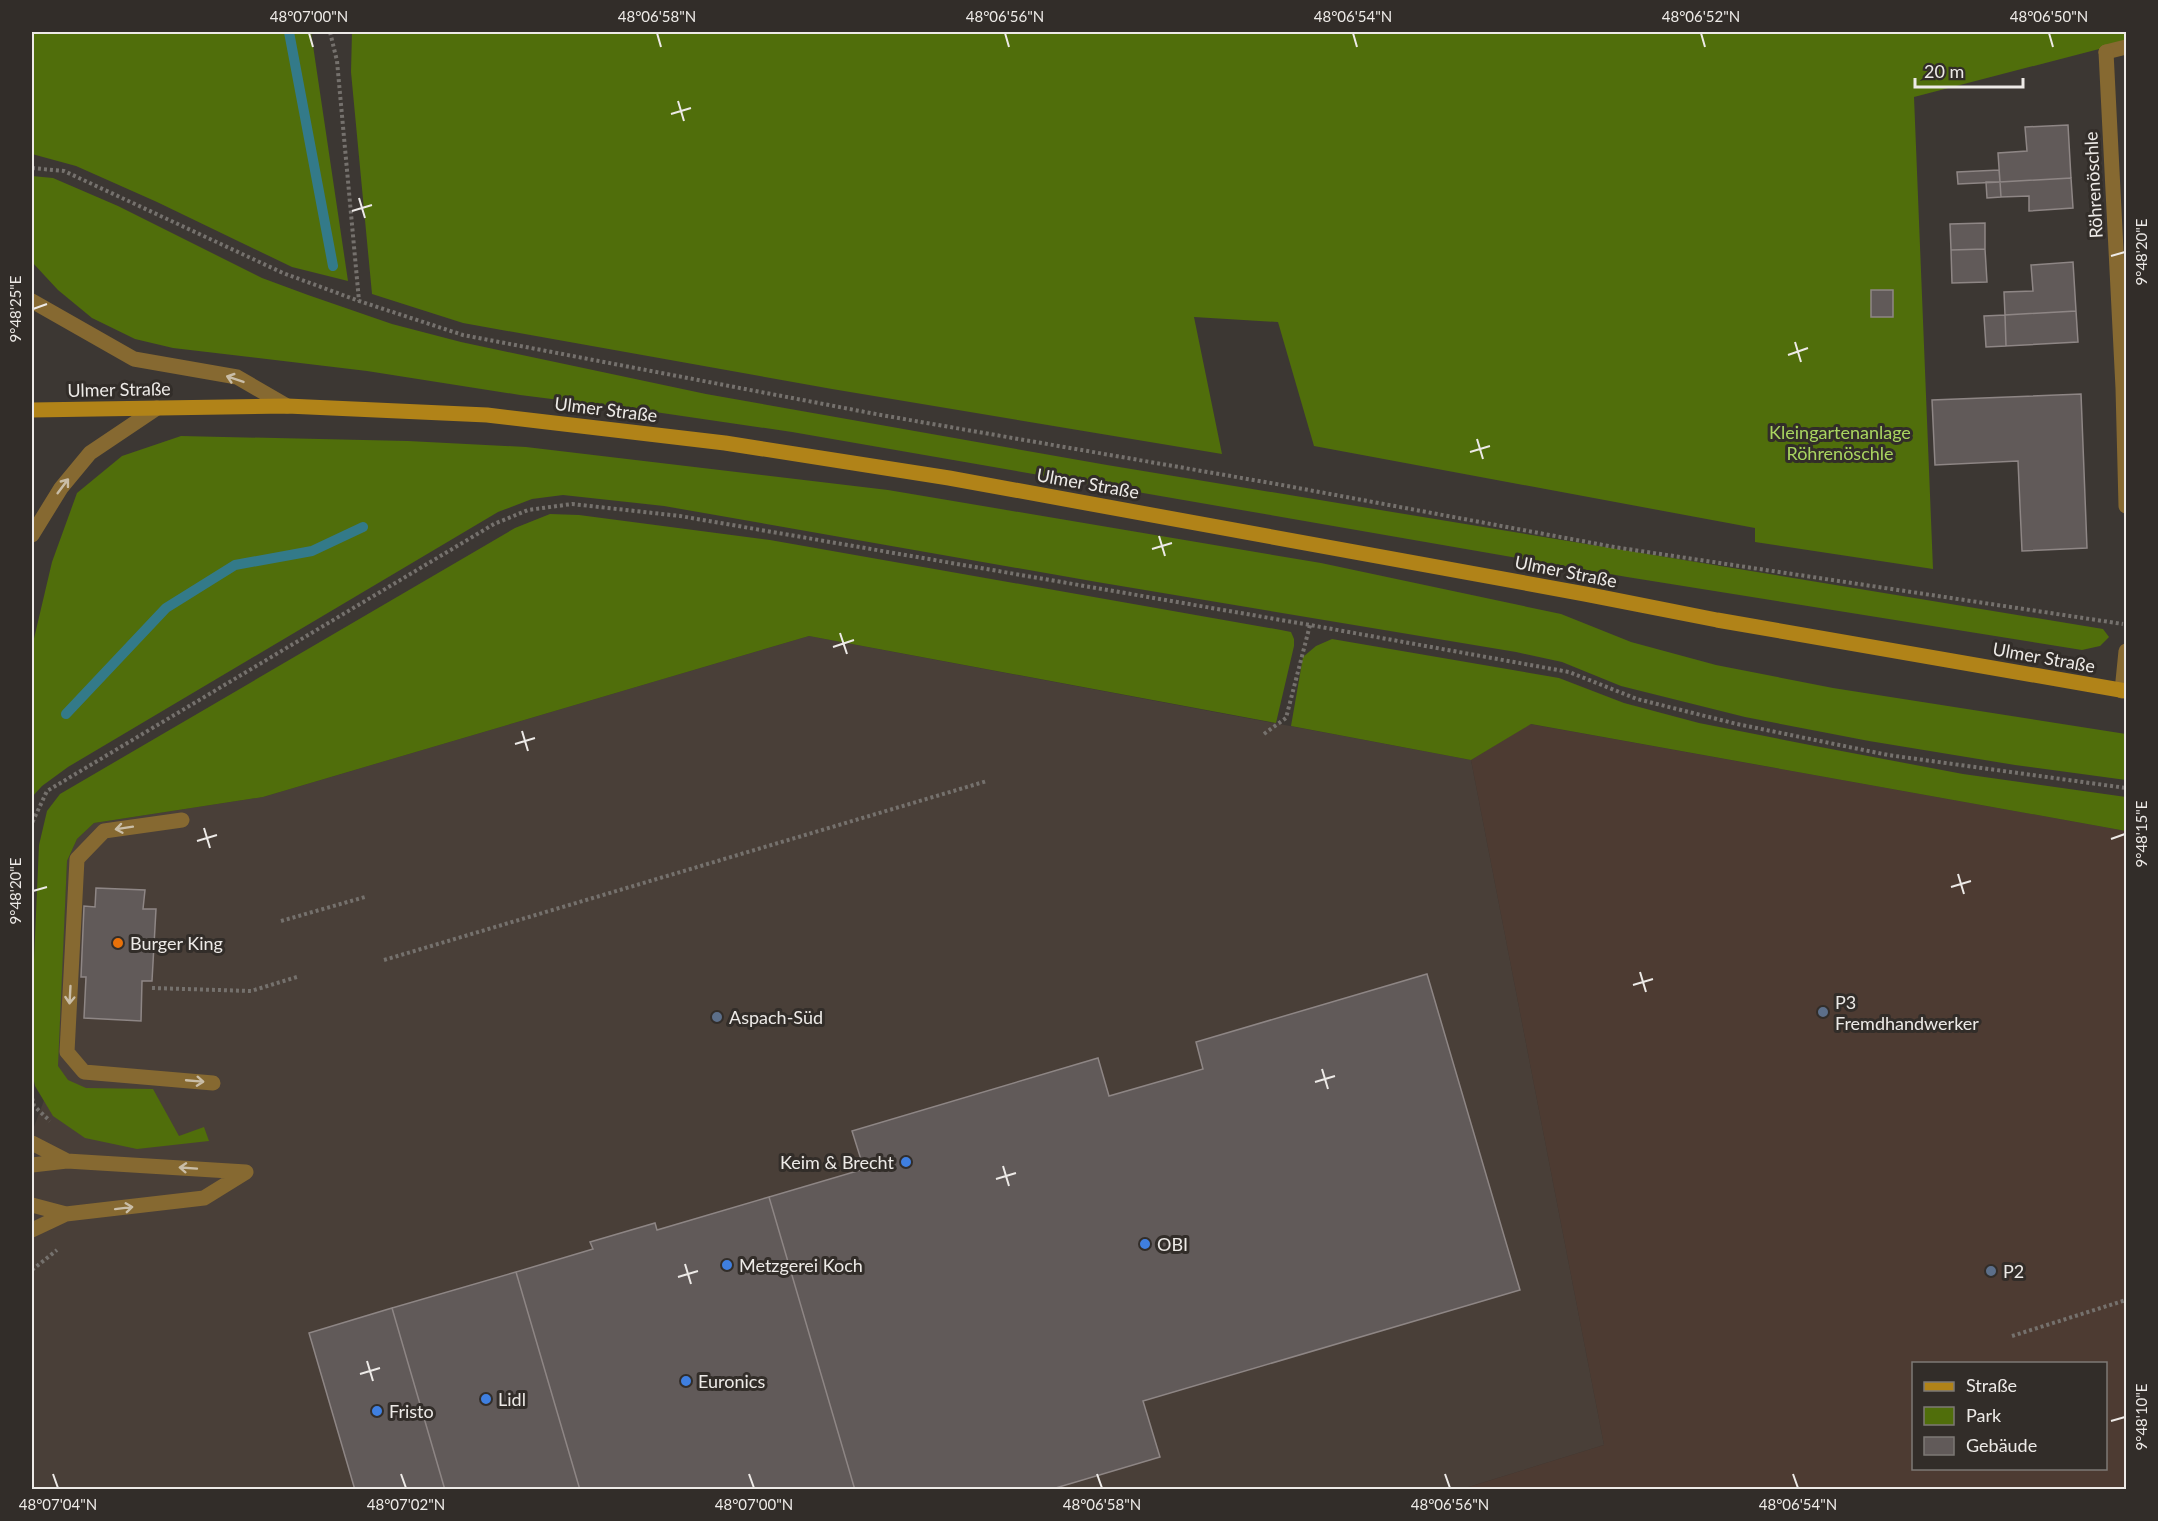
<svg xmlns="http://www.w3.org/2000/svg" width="2158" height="1521" viewBox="0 0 2158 1521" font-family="Lato,sans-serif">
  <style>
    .built { fill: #493f38 }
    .industrial { fill: #4d3b32; fill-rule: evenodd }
    .green { fill: #506e0b }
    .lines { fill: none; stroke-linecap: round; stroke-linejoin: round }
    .stream { stroke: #337a89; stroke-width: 10 }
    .building { fill: #615a59; stroke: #8e8685; stroke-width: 1.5 }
    .path { stroke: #75716d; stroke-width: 4; stroke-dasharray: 3 3; stroke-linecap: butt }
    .lane { stroke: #866931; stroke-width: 15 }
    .street { stroke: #866931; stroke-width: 15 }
    .secondary { stroke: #b18318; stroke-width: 15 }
    .oneway { stroke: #c9bda7 }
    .ticks { fill: none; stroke: #edeae7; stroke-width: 2 }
    .food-dot { fill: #e8710a; stroke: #322d29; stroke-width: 2 }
    .service-dot { fill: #5c6f8a; stroke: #322d29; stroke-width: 2 }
    .shop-dot { fill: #3f7fe0; stroke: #322d29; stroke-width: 2 }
    .labels { text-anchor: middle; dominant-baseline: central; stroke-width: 6; stroke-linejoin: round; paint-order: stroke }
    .street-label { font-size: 18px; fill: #edeae7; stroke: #322d29 }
    .park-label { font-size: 18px; fill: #a9d560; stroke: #322d29 }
    .poi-label { font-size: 18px; fill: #edeae7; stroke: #322d29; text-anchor: start }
    .neatline { fill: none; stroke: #edeae7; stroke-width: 2 }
    .ticks-label { font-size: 15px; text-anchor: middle; fill: #edeae7 }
  </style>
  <rect width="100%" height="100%" fill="#3c3733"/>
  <path class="built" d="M809,636L1471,760L1604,1445L1459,1490H32V1132L57,1066L67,861L77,839L94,823L263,797Z"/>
  <path class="industrial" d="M1530,724L2126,831V1489L1459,1490L1604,1445L1471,760ZM1914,1364H2106V1468H1914Z"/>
  <path class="green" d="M32,32H311L348,281L292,267L157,202L76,166L32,154Z
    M352,32H2126V42L1914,97L1933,569L1755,542V528L1314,446L1278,322L1194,317L1222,454L832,389L463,323L372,294L351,72Z
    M32,176L53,178L118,206L262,278L308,295L392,324L461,342L706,394L1107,465L2103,629L2109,637L2100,646L2082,650L1627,577L792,432L655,412L520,395L367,371L173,348L135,339L92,318L58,290L32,262Z
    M181,436L408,441L526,447L888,490L1321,563L1561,614L1631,642L1716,665L1833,688L2126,734V780L2015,765L1869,741L1745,717L1621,686L1562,662L1516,652L1097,582L664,506L563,495L532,499L498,512L68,767L42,786L32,797V647L52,562L77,493L122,456Z
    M550,514L579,515L770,540L1281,630L1291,632L1294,639V646L1276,723L809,636L263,797L94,823L77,839L67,861L58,1066L68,1080L86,1088L153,1089L179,1136L204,1127L209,1141L137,1149L85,1138L53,1116L35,1086L32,1071V1005L39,845L47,811L60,794L515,528Z
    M1332,639L1559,678L1624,703L1699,723L1815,746L1963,774L2126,797V831L1531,724L1471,760L1291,726L1303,657L1316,646Z"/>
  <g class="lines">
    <path class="stream" d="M289,32L333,266
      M66,714L166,608L235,565L312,551L363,527"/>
  </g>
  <path class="building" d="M2068,125L2071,178L2000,182L1998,153L2027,151L2025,127Z
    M1999,170L2000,182L1958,184L1957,172Z
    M2071,178L2073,208L2029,211V196L2001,197L2000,182Z
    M1986,182H2000L2001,197L1987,198Z
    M1985,223V249L1951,250L1950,224Z
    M1985,249L1987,282L1952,283L1951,250Z
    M2073,262L2076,311L2005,315L2004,292L2033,291L2031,265Z
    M1871,290H1893V317H1871Z
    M2076,311L2078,342L2006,346L2005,315Z
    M2005,315L2006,346L1986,347L1984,316Z
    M2081,394L2087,548L2022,551L2018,461L1935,465L1932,400Z
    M96,888L145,890L143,909H156L152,981H142L141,1021L84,1018L86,977H81L84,906L95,907Z
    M1427,974L1520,1290L1143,1401L1160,1457L1049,1490H855L769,1197L864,1169L852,1131L1098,1058L1109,1096L1203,1069L1196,1042Z
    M769,1197L855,1490H580L516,1272L593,1249L590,1242L655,1223L657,1230Z
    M516,1272L580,1490H445L392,1308Z
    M392,1308L445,1490H355L309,1333Z"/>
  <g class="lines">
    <path class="path" d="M330,32L337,61L359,301
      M32,168L64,171L283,273L359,301L463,335L881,415L1282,485L1614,547L2123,624
      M1264,734L1286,718L1310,625
      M32,828V823L47,791L494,524L528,510L572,504L680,516L1310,625L1569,672L1637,699L1737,724L1888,755L2126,788
      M281,921L365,897
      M384,960L987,781
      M152,988L251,991L297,977
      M32,1098L34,1106L50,1121
      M32,1270L57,1250
      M2012,1336L2126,1300"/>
    <path class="lane" d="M2106,52L2126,47
      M32,301L134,359L237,377L287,406
      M182,820L104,831L77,859L67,1052L84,1072L213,1083
      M32,1143L67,1161
      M32,1165L67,1161L246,1172
      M32,1205L66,1214
      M32,1230L66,1214L204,1198L246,1172"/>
    <path class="street" d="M2106,52L2123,388L2126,506
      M32,535L61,488L90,453L157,408
      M2122,691L2126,651"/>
    <path class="secondary" d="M32,410L287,406L487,415L725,443L949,478L1585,594L1717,620L2126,691"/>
  </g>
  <defs><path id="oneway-shaft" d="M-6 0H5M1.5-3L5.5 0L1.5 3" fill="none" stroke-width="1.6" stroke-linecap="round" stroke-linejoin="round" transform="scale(1.5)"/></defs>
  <g class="oneway">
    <use href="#oneway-shaft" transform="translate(235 379) rotate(-161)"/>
    <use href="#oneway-shaft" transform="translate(63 486) rotate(-53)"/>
    <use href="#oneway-shaft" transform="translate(124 828) rotate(171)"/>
    <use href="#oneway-shaft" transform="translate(70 995) rotate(93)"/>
    <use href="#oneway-shaft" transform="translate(195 1081) rotate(5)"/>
    <use href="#oneway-shaft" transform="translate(188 1168) rotate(-176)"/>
    <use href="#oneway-shaft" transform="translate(124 1208) rotate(-7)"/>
  </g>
  <path class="ticks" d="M309,33L313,47M657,33L661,47M1005,33L1009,47M1353,33L1357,47M1701,33L1705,47M2049,33L2053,47M678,101L684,121M671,114L691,108M359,198L365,218M352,211L372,205M2111,256L2125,252M33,309L47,304M1795,342L1801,362M1788,355L1808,348M1477,439L1483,459M1470,452L1490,446M1159,536L1165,556M1152,549L1172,543M840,633L847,654M833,647L854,640M522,731L528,751M515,744L535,738M204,828L210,848M2111,839L2125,834M197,841L217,835M1958,874L1964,894M1951,887L1971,881M33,891L47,887M1640,972L1646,992M1633,985L1653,979M1322,1069L1328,1089M1315,1082L1335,1076M1003,1166L1009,1186M996,1179L1016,1173M685,1264L691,1284M678,1277L698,1271M367,1361L373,1381M360,1374L380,1368M2111,1421L2125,1417M53,1474L58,1488M401,1474L406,1488M749,1474L754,1488M1097,1474L1102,1488M1445,1474L1450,1488M1793,1474L1798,1488"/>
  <circle class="food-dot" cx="118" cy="943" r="6"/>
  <g class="service-dot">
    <circle cx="1823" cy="1012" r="6"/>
    <circle cx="717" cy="1017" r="6"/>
    <circle cx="1991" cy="1271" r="6"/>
  </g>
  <g class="shop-dot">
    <circle cx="906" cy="1162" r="6"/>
    <circle cx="1145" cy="1244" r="6"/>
    <circle cx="727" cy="1265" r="6"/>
    <circle cx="686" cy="1381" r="6"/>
    <circle cx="486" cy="1399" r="6"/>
    <circle cx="377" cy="1411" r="6"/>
  </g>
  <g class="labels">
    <g class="street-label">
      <text transform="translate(2093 185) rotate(-93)">Röhrenöschle</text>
      <text transform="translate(119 389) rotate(-1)">Ulmer Straße</text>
      <text transform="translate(606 409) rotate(7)">Ulmer Straße</text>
      <text transform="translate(1088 483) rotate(10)">Ulmer Straße</text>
      <text transform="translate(1566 571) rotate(11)">Ulmer Straße</text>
      <text transform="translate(2044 657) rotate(10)">Ulmer Straße</text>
    </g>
    <g class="park-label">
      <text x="1840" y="432">Kleingartenanlage<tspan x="1840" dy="21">Röhrenöschle</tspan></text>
    </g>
    <g class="poi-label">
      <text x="130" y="943">Burger King</text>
      <text x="1835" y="1002">P3<tspan x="1835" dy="21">Fremdhandwerker</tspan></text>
      <text x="729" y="1017">Aspach-Süd</text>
      <text x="894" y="1162" text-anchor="end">Keim &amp; Brecht</text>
      <text x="1157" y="1244">OBI</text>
      <text x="739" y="1265">Metzgerei Koch</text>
      <text x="2003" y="1271">P2</text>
      <text x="698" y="1381">Euronics</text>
      <text x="498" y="1399">Lidl</text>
      <text x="389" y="1411">Fristo</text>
    </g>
  </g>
  <rect width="2158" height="1521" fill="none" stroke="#322d29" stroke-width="66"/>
  <rect x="1912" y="1362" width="195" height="108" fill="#322d29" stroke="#7d7975" stroke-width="1.5"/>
  <rect x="1924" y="1382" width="30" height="9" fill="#b18318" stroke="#7d7975" stroke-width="1.5"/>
  <text x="1966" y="1392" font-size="18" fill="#edeae7">Straße</text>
  <rect x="1924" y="1407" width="30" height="18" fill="#506e0b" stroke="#7d7975" stroke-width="1.5"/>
  <text x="1966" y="1422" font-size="18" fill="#edeae7">Park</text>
  <rect x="1924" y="1437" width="30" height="18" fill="#615a59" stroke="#7d7975" stroke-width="1.5"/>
  <text x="1966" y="1452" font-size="18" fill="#edeae7">Gebäude</text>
  <path d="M1915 78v9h108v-9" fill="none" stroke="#edeae7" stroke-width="3"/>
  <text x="1924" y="78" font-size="18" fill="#edeae7" stroke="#322d29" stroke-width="4.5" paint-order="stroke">20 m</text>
  <rect x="33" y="33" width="2092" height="1455" class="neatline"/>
  <g class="ticks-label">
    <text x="309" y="22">48°07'00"N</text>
    <text x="657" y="22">48°06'58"N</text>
    <text x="1005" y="22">48°06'56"N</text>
    <text x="1353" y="22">48°06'54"N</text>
    <text x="1701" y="22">48°06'52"N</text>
    <text x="2049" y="22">48°06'50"N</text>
    <text transform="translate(2142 252) rotate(-90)" y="5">9°48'20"E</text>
    <text transform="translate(16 309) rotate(-90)" y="5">9°48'25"E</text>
    <text transform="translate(2142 834) rotate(-90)" y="5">9°48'15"E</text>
    <text transform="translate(16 891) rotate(-90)" y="5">9°48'20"E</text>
    <text transform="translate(2142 1417) rotate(-90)" y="5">9°48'10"E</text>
    <text x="58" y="1510">48°07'04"N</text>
    <text x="406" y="1510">48°07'02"N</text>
    <text x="754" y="1510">48°07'00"N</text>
    <text x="1102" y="1510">48°06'58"N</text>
    <text x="1450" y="1510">48°06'56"N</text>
    <text x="1798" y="1510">48°06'54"N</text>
  </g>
</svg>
